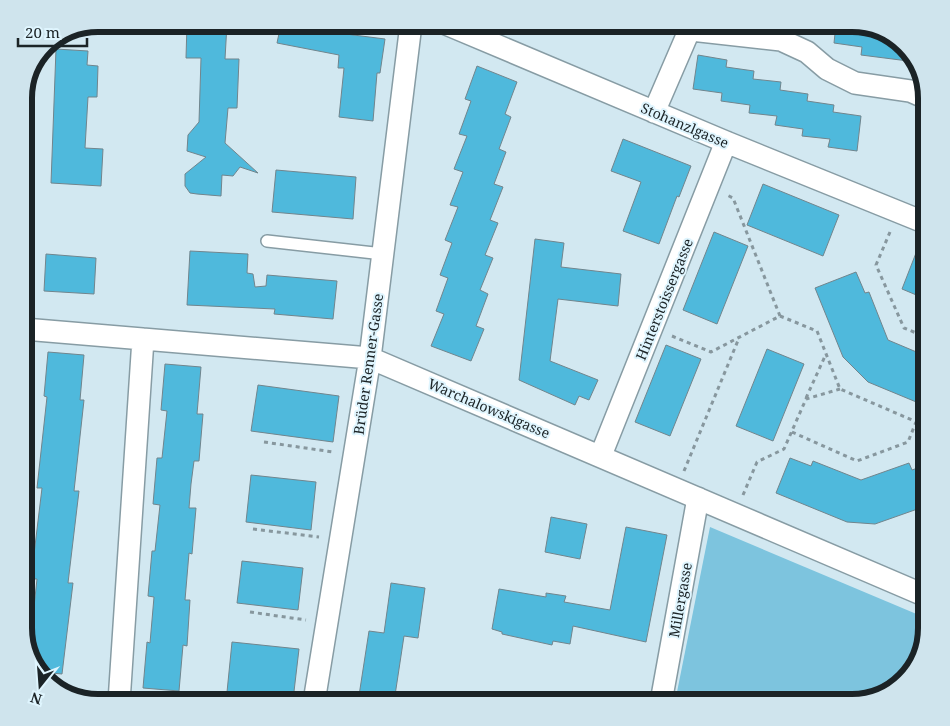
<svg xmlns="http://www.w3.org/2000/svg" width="950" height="726" viewBox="0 0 950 726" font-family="'Noto Serif',serif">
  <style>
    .green { fill: #7dc4de }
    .building { fill: #4fb9dc; stroke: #71858d }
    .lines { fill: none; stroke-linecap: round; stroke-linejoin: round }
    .service-casing { stroke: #879ca4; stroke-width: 14 }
    .minor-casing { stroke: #879ca4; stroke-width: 24 }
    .path { stroke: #87979e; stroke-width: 3; stroke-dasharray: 4 4; stroke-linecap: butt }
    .service { stroke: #fff; stroke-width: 11 }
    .minor { stroke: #fff; stroke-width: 21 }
    .labels { text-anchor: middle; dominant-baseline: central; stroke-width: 4; stroke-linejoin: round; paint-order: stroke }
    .street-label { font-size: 14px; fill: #1b2326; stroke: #dff5fe }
    .rim { fill: none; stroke: #1b2326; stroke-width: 6 }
  </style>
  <rect width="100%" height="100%" fill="#d2e8f1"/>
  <path class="green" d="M710,527L926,618V628L911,673L884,695L851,702H675Z"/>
  <path class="building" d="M187,24H227L225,59H239L237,108H228L225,143L258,173L240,167L233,176L222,175L221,196L197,194L190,193L185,186V174L206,157L187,151L188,135L199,122L201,58H186Z
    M281,24H315L314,30L385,39L380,73H377L373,121L339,117L344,68H338L339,55L277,43Z
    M836,24H852L897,39L916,62L861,55L862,47L834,43Z
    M56,49L88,51L87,65L98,66L97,97H88L85,148L103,149L101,186L51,183Z
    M698,55L727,60L726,67L754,71L753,79L781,82L780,90L808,94L807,101L834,105L833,112L861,116L857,151L828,147L830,139L802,136L803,129L775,125L777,116L749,113L750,105L721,101L722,93L693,89Z
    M477,66L517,82L505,114L511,117L499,149L506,152L494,184L503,187L490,220L498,223L485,255L493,258L480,290L488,294L476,326L484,329L471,361L431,346L444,314L436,311L448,278L440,275L452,243L445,240L458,207L450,205L463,172L454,169L467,136L459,134L471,101L465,99Z
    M623,139L691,166L679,197L677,196L659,244L623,231L641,182L611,171Z
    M276,170L356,177L353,219L272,212Z
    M763,184L839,215L823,256L747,225Z
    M714,232L748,246L717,324L683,310Z
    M923,235H926V299L902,289Z
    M535,239L564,243L561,267L621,274L618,306L558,299L550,361L598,380L589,400L579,396L575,405L519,380Z
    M190,251L248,254L247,273L253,274L255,287L266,286L267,275L337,281L333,319L274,314L275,309L187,305Z
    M46,254L96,258L94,294L44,291Z
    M856,272L865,293L869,292L888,340L926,356V406L868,382L843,357L815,288Z
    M666,345L701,359L670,436L635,422Z
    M767,349L804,364L773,441L736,426Z
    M48,352L84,355L80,400H84L74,491H79L68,583H73L62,674L41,672L32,661L28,646L30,625H32L37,579H31L42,488H37L47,397L44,396Z
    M165,364L201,367L197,414H203L199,461H194L191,484L189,508H196L192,554L189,553L185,600H190L187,646L183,645L179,691L143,688L147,642L150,643L154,597L148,596L152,551H155L160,505L153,504L157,458H162L167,411L161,410Z
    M258,385L339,396L333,442L251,431Z
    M790,458L811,466L813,461L861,480L909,463L912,470L926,465V506L875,524L847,522L776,493Z
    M251,475L316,482L311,530L246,522Z
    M551,517L587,524L580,559L545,552Z
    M626,527L667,535L646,642L573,626L570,644L553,641L552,645L502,634V632L492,629L499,589L546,597V593L566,596L564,602L610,610Z
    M242,561L303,568L298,610L237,603Z
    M391,583L425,588L418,638L404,636L394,702H358L369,631L384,633Z
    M232,642L299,649L293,700L227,692Z"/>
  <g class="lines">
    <defs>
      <path id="service" d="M267,241L383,254"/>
      <path id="minor" d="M446,24L726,142L926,223
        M691,30L781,40L807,52L827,69L855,83L910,91L926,98
        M654,112L692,24
        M24,329L370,358L926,596
        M601,455L726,142
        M119,702L143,339
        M314,702L370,358L411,24
        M661,702L698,498"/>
    </defs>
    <use href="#service" class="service-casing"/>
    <use href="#minor" class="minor-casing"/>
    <path class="path" d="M890,232L876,265L904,328L926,337
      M780,316L817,331L840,389L926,426
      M672,336L711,352L780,316L733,198L727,195
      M806,398L826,354
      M792,432L857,461L908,442L916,422
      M264,442L333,452
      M684,471L739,338
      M743,495L757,462L784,449L806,399L840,389
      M253,529L319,537
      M250,612L306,620"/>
    <use href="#service" class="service"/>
    <use href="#minor" class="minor"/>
  </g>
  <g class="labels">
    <g class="street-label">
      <text transform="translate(685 125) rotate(23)">Stohanzlgasse</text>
      <text transform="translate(664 299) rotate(-68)">Hinterstoissergasse</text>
      <text transform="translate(368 364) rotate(-82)">Brüder Renner-Gasse</text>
      <text transform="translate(489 408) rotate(23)">Warchalowskigasse</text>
      <text transform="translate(680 600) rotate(-80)">Millergasse</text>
    </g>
  </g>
  <path d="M0 0H950V726H0ZM98 32H852A66 66 0 0 1 918 98V628A66 66 0 0 1 852 694H98A66 66 0 0 1 32 628V98A66 66 0 0 1 98 32Z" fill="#cfe4ed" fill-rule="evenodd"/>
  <path class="rim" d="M98 32H852A66 66 0 0 1 918 98V628A66 66 0 0 1 852 694H98A66 66 0 0 1 32 628V98A66 66 0 0 1 98 32Z"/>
  <g transform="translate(40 686) rotate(197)" stroke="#dff5fe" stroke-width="4" paint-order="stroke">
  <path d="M0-4L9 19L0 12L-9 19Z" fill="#1b2326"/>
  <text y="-8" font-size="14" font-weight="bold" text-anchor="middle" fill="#1b2326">N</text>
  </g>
  <path d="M18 38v8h69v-8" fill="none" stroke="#1b2326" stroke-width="2.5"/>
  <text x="25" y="38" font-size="15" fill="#1b2326" stroke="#dff5fe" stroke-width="4" paint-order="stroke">20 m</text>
</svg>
